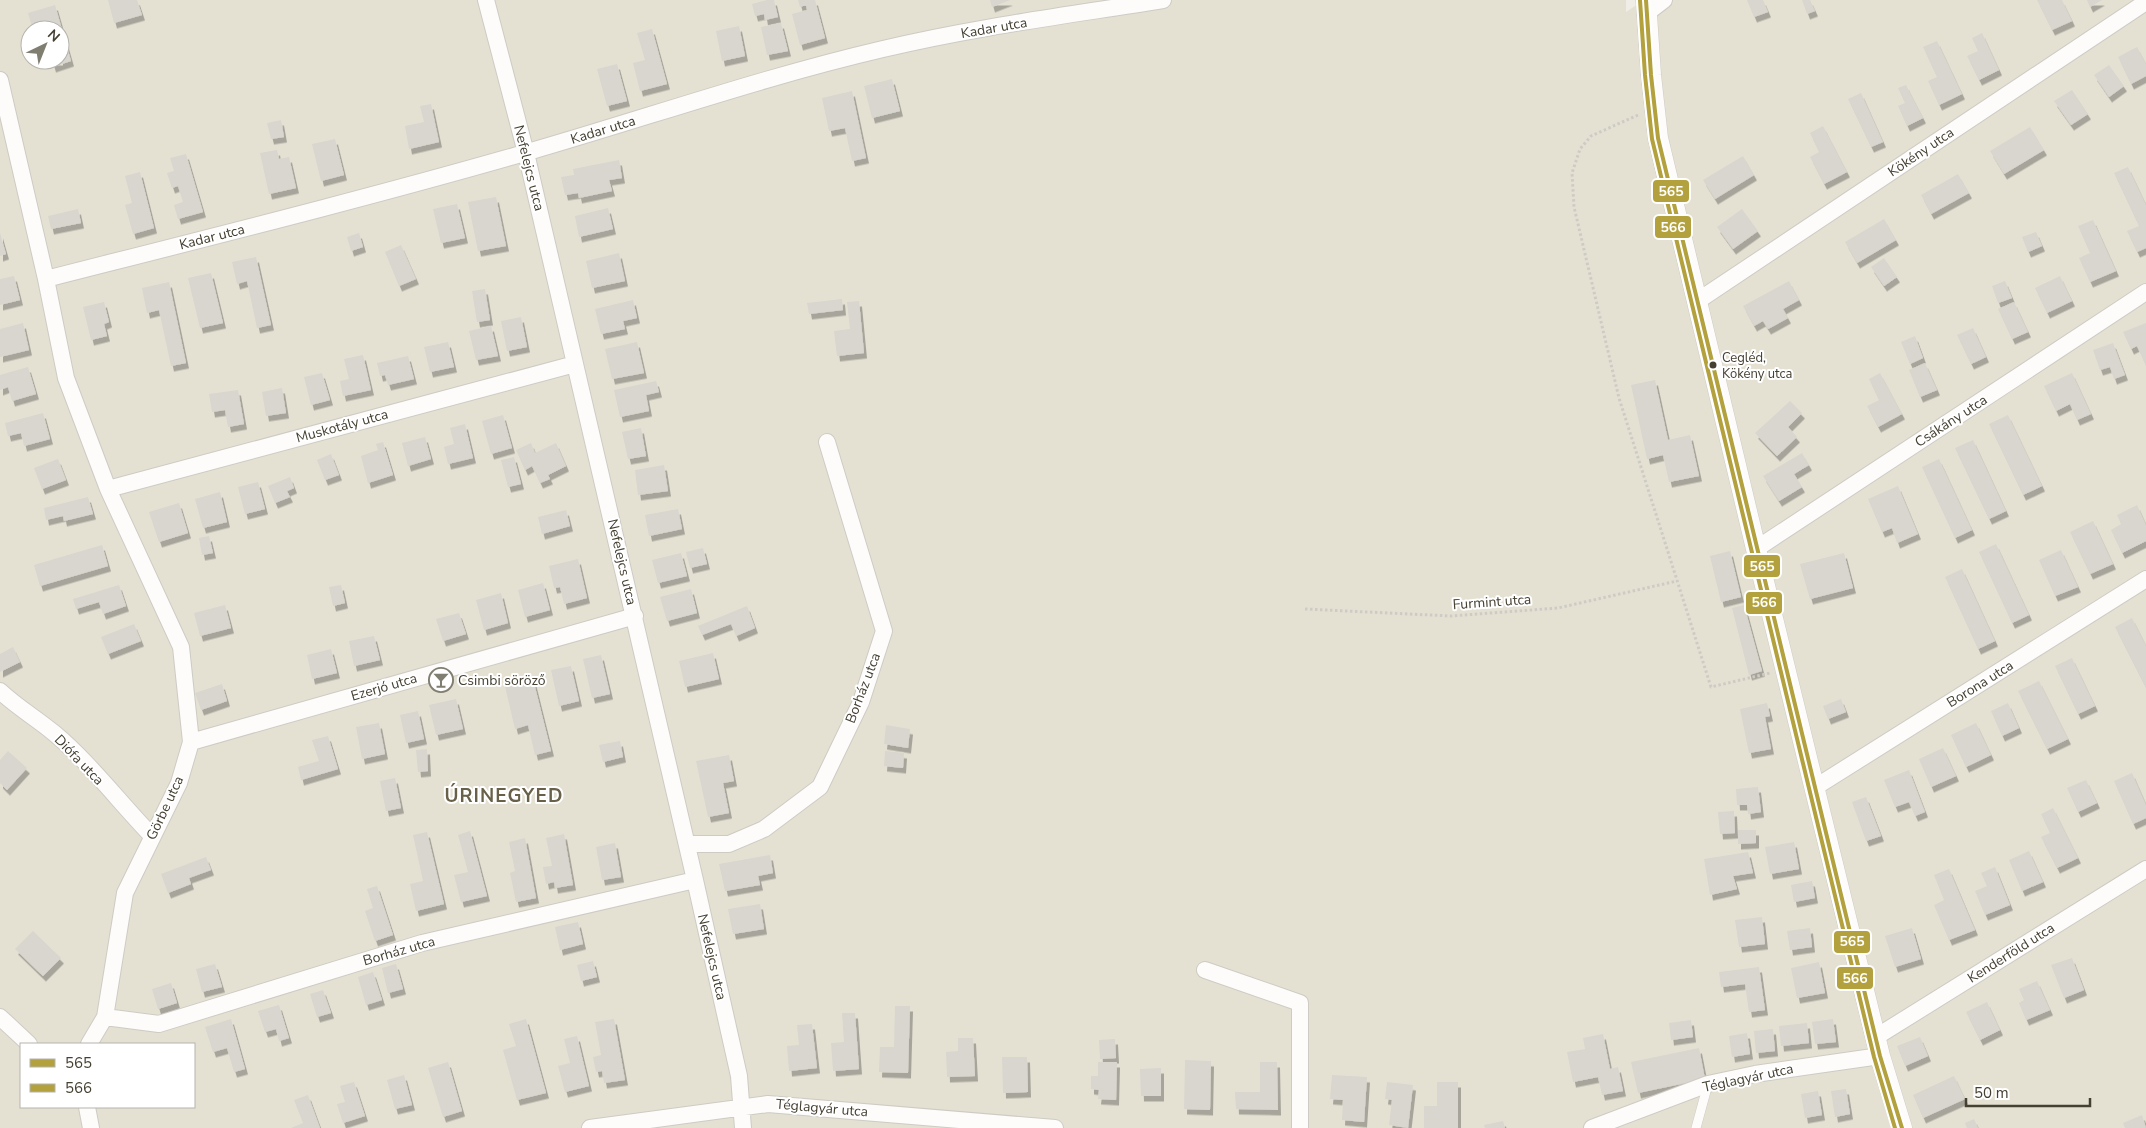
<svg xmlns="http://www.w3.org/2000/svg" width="2146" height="1128" viewBox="0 0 2146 1128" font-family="'Nunito Sans',sans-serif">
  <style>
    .residential { fill: #e4e1d3; fill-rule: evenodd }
    .building { fill: #d8d6cf; filter: url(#shadow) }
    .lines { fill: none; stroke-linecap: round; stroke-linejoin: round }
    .service-casing { stroke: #cdcbc4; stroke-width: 10 }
    .minor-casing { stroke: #cdcbc4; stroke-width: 18 }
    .tertiary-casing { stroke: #cdcbc4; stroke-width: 21 }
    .path { stroke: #cecbc5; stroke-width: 3; stroke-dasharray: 2.5 2.5; stroke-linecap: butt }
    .service { stroke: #fdfcfb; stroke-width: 9 }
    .minor { stroke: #fdfcfb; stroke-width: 16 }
    .tertiary { stroke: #fdfcfb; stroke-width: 20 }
    .bus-1-casing { stroke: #fff; stroke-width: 8 }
    .bus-2-casing { stroke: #fff; stroke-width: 8 }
    .bus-1 { stroke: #b2a13c; stroke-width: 4 }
    .bus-2 { stroke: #b2a13c; stroke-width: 4 }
    .bus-dot { fill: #454032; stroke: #fff; stroke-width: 2 }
    .labels { text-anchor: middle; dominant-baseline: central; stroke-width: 4; stroke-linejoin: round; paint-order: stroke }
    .bus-label { font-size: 13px; fill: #454032; stroke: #fff; text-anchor: start }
    .street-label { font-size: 14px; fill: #454032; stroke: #fff }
    .poi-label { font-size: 14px; fill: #454032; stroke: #fff; text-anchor: start }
    .district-label { font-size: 19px; font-weight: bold; letter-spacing: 1px; fill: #686049; stroke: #fff }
    .line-badge { stroke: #fff; stroke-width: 2 }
    .badge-label { font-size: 14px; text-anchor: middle; font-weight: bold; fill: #fff }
  </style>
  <defs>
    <filter id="shadow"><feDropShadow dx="3" dy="5.5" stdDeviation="0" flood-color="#0004"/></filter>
  </defs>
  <rect width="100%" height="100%" fill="#efede6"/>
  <path class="residential" d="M0,0H1626V12L1644,0H2146V1128H0ZM30,30H60V60H30ZM21,1044H194V1107H21Z"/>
  <path class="building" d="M108,0H137L142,15L114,23Z
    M767,0H774L778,17L765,20L764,14L755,16L752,4Z
    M798,0H815L825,38L800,45L792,14L807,10L806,5L800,7Z
    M990,0H1010L992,7Z
    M1747,0H1763L1768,12L1754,17Z
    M1802,0H1810L1815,11L1807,14Z
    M2037,0H2062L2072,21L2052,30Z
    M2087,0H2102L2090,7Z
    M55,5L71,61L53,67L51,60H60V30H33L28,13Z
    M781,23L788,51L767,55L761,27Z
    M739,26L745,56L722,61L716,31Z
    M652,29L667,84L640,91L633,63L645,60L637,33Z
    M1982,33L1999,70L1979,80L1967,56L1978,51L1972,38Z
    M1937,41L1962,94L1939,105L1928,81L1937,77L1923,47Z
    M2137,47L2146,64V76L2131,84L2118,57Z
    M617,64L627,101L607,106L597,69Z
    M2109,65L2124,86L2109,97L2094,75Z
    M892,79L900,111L872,118L864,86Z
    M1906,85L1923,118L1907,126L1898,106L1905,103L1898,88Z
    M2072,90L2088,114L2071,125L2054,101Z
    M852,91L866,158L852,161L845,128L829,131L822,98Z
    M1861,93L1883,142L1871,147L1848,99Z
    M431,104L439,142L409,149L405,126L424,122L420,106Z
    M281,120L284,137L271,139L267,123Z
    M1823,126L1847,172L1824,184L1810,157L1819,152L1810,133Z
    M2030,127L2044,150L2004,174L1990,151Z
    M335,139L344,175L321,181L312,144Z
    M277,150L279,159L289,157L296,188L269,194L260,153Z
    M186,154L203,212L178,219L174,205L183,202L178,186L172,188L167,173L174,171L170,158Z
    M1743,156L1754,175L1715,199L1703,180Z
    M619,160L622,178L609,180L612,191L579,198L578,193L565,195L561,177L574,175L573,169Z
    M2128,167L2146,205V248L2137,252L2127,231L2139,226L2114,173Z
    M140,172L154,228L133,234L125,205L132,203L125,176Z
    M1958,174L1969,193L1931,214L1921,195Z
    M496,197L506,246L478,251L468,202Z
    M457,204L465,238L441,243L433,209Z
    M608,208L613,229L579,237L575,216Z
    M78,209L81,223L51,229L48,216Z
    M1742,209L1758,231L1733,249L1717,227Z
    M1884,219L1896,240L1857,263L1845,242Z
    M2093,220L2116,271L2090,282L2079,258L2090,253L2078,226Z
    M2036,232L2042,246L2028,252L2022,237Z
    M0,233L6,254L0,256Z
    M359,233L363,247L351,251L347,237Z
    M401,245L416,279L399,286L385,252Z
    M619,253L625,281L592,288L586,261Z
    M256,257L271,325L257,328L247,281L237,284L232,262Z
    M1884,258L1897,277L1884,286L1871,267Z
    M211,273L223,323L200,328L188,278Z
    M14,276L20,300L0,305V279Z
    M2060,276L2072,301L2047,313L2035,288Z
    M1789,281L1799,300L1783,309L1788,318L1768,329L1763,321L1754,326L1743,306Z
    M2005,281L2012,298L1998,303L1992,286Z
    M169,282L186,363L171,366L159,310L147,313L142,288Z
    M485,289L490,320L477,322L472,291Z
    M842,299L843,310L809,314L807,303Z
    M633,300L637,318L623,321L625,329L601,334L595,309Z
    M859,301L864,353L837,356L834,331L850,329L847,302Z
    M104,302L109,322L104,324L107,336L91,340L83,307Z
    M2014,302L2028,332L2012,339L1998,309Z
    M521,317L527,347L507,351L501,321Z
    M23,323L29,350L0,357V329Z
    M2146,323V366L2137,346L2131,349L2123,332Z
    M491,326L498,356L476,360L469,331Z
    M1973,328L1986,357L1971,364L1957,335Z
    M1915,336L1923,358L1910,364L1901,342Z
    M448,342L454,367L430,372L424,347Z
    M637,342L644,373L612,379L605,349Z
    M2113,343L2125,375L2114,379L2110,367L2100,370L2093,350Z
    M363,355L371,390L343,396L340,381L349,379L344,359Z
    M408,356L414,379L388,385L385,375L380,376L377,363Z
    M1925,363L1937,390L1920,397L1909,370Z
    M28,367L36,394L12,401L8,387L0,390V375Z
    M322,373L330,400L311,405L304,377Z
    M1880,373L1902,414L1878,427L1867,406L1879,400L1869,379Z
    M2072,373L2091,414L2077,420L2070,404L2056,411L2044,386Z
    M1655,380L1668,440L1690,435L1699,476L1669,482L1663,455L1647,459L1631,385Z
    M656,381L659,392L646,395L649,411L620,417L614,390Z
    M282,388L286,413L266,416L262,392Z
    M238,390L244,424L228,427L225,410L212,412L209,394Z
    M1790,401L1802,413L1788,427L1797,437L1777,456L1755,433Z
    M43,413L50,439L24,446L21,433L8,436L5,423Z
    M503,415L512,448L491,454L482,421Z
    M2008,415L2042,486L2023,495L1989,424Z
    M465,424L473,458L448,464L444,447L454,444L450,428Z
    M641,428L646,456L628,459L622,432Z
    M425,437L431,459L408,466L402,443Z
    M1973,440L2006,511L1989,519L1955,448Z
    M383,442L393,475L368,483L361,456L378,450L376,444Z
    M531,443L535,453L556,443L566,466L548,475L550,479L540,483L532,466L525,470L516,450Z
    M1802,453L1809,465L1794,474L1802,487L1779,501L1763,476Z
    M331,454L339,475L325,480L317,460Z
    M514,457L521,484L508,487L501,460Z
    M58,459L66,480L42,489L34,468Z
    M1939,459L1972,530L1955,538L1922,467Z
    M664,465L668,491L638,495L635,470Z
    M290,477L294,488L287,491L290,497L275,503L268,486Z
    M258,482L265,509L245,514L238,487Z
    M1898,486L1918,534L1897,543L1892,528L1882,532L1868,499Z
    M220,492L227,522L203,528L195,499Z
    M88,497L93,514L64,521L63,516L46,520L44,508Z
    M179,503L188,533L159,542L149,512Z
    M2137,505L2146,525V541L2122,553L2111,530L2121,524L2117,515Z
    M678,509L682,529L649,536L645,515Z
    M566,510L570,526L542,534L538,517Z
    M2093,521L2113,564L2090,574L2070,532Z
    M209,536L213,553L202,555L199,538Z
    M1996,544L2029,615L2012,623L1979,552Z
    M102,545L108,566L40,586L34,565Z
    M703,548L707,564L690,568L686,552Z
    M2061,550L2078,587L2055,596L2039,560Z
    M1730,551L1741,597L1721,602L1710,556Z
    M681,553L687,576L658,583L652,560Z
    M1844,553L1853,588L1810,599L1800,564Z
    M578,559L587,598L564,604L560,587L554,588L549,566Z
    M1962,569L1995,641L1978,649L1945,577Z
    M543,583L550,610L525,617L518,590Z
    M119,585L126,606L103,614L99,602L76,609L73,599Z
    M341,585L345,603L333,606L329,587Z
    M691,589L697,613L667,621L660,597Z
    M501,593L508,623L484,630L476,600Z
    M225,605L231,628L200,636L194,613Z
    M1744,605L1762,671L1749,675L1732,608Z
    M747,606L755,628L736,636L731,624L702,635L698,626Z
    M459,613L466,634L443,641L436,619Z
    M2132,618L2146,646V688L2115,627Z
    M134,624L141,641L108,654L101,637Z
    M374,636L380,660L354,666L349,641Z
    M13,647L20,662L0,672V654Z
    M331,649L337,673L312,679L307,655Z
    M713,653L719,679L685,687L679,661Z
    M601,655L610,694L592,698L583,659Z
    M2072,658L2095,706L2078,714L2055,666Z
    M571,666L579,701L559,706L551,670Z
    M532,675L551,751L535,755L528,725L515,729L504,682Z
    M2039,681L2068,739L2047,749L2018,691Z
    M222,684L227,701L201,710L195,693Z
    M456,699L463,729L436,735L429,705Z
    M1841,699L1846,712L1828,719L1823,706Z
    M1767,703L1770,716L1765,717L1771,749L1749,753L1740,709Z
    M2008,703L2019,728L2002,736L1991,711Z
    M418,711L424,739L406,743L400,715Z
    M379,723L385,754L362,759L356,727Z
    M1976,723L1991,755L1966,767L1951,735Z
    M886,725L910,729L908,748L884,744Z
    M328,736L338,769L301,780L298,767L319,761L312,740Z
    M620,741L623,757L603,762L599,745Z
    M1943,748L1956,776L1931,787L1919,759Z
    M427,749L428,771L418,772L416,750Z
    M8,751L27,768L7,790L0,783V760Z
    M885,751L904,753L903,768L884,766Z
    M729,755L734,781L723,783L729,813L708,817L696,761Z
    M1909,770L1925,812L1915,816L1909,802L1895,807L1884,780Z
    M2132,773L2146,805V818L2133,824L2114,781Z
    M395,778L401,808L386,811L380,781Z
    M2086,780L2097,803L2078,812L2067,788Z
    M1758,787L1761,812L1748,814L1747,805H1737L1736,789Z
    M1866,797L1881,836L1866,841L1852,802Z
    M2053,808L2078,858L2057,868L2041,837L2050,833L2041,814Z
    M1734,811L1735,833L1720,834L1718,812Z
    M1738,830H1756V843L1738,844Z
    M470,831L487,896L461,902L454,875L468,872L458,835Z
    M427,832L444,904L416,911L410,884L423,881L413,835Z
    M564,834L573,885L555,888L554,882L546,884L543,867L552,866L546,838Z
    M525,838L536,898L516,902L510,873L515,871L509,842Z
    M1794,842L1799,869L1770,874L1765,847Z
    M615,843L621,877L602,880L596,847Z
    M2029,851L2043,882L2022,891L2009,860Z
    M1748,852L1753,873L1733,876L1737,889L1710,895L1704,859Z
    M770,855L773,873L758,876L760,885L725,891L719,864Z
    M206,857L211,870L189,878L191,884L168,893L161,874Z
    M1995,867L2010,905L1985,915L1975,891L1987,886L1981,873Z
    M1949,869L1975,930L1949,940L1934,905L1944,900L1934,875Z
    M1812,881L1815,898L1794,902L1791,885Z
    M377,886L393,935L375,941L365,911L373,908L367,889Z
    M760,904L764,929L733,934L728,909Z
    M1762,917L1765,944L1739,947L1735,920Z
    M578,922L583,944L560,950L555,927Z
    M1810,928L1812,947L1790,950L1787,931Z
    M1912,928L1921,959L1895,967L1885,936Z
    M33,931L61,958L43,976L15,949Z
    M2072,958L2084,990L2064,998L2051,965Z
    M593,961L597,977L581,981L577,965Z
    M1819,962L1825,993L1797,998L1791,968Z
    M215,964L222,987L202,992L196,969Z
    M396,964L403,989L388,993L382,968Z
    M1759,967L1765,1010L1749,1012L1745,984L1721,987L1719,972Z
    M373,972L382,1000L366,1005L358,977Z
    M2037,981L2050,1010L2026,1020L2019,1003L2024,1000L2019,989Z
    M171,983L177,1003L158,1009L152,989Z
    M323,990L331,1013L317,1017L310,994Z
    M1987,1002L2000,1030L1980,1040L1966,1012Z
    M279,1005L289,1038L279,1041L276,1029L265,1032L258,1011Z
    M895,1006H910L908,1073L879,1072L880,1047H894Z
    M842,1013H855L859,1069L833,1071L831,1043L844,1042Z
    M231,1019L245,1069L234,1072L227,1048L213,1052L205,1027Z
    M526,1019L546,1093L517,1100L503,1050L516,1046L509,1024Z
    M614,1019L625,1080L604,1083L602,1071L596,1072L593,1057L601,1055L595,1022Z
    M1833,1019L1836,1042L1815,1044L1812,1022Z
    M1691,1020L1693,1037L1671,1040L1669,1023Z
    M1807,1023L1809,1043L1781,1046L1779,1026Z
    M812,1024L817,1068L789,1071L787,1046L799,1045L797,1025Z
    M1773,1029L1775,1051L1756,1053L1754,1031Z
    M1747,1033L1750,1054L1732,1057L1729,1036Z
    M1603,1034L1610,1069L1618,1067L1623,1091L1602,1095L1598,1077L1573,1082L1567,1052L1585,1049L1583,1038Z
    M577,1036L589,1086L565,1092L558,1066L570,1063L564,1039Z
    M1920,1037L1928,1056L1905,1066L1897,1046Z
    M958,1038H973L975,1076L947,1077L946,1052L958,1051Z
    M1115,1039L1116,1058L1100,1059L1099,1040Z
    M1699,1048L1705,1079L1638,1093L1631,1062Z
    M1002,1057H1027L1028,1092L1003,1093Z
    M1185,1060L1211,1061L1210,1110L1184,1109Z
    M448,1062L462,1111L443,1117L428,1068Z
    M1098,1062H1117L1116,1100L1098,1099L1099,1090L1091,1089V1076H1098Z
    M1260,1062H1277L1278,1110L1236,1109L1235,1092H1260Z
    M1161,1068V1096H1141L1140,1069Z
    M404,1075L412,1105L395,1109L387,1080Z
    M1332,1075L1367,1077L1364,1122L1342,1120L1343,1100L1330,1099Z
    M1954,1076L1965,1099L1923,1118L1913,1095Z
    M354,1082L365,1116L343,1123L337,1104L345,1102L340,1086Z
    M1387,1082L1413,1085L1408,1128L1389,1125L1392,1100L1385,1099Z
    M1437,1082H1458V1128H1424V1106H1437Z
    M1846,1089L1850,1114L1835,1117L1831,1091Z
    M1818,1091L1822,1115L1805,1118L1801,1094Z
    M308,1095L320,1128H291L303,1123L294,1100Z
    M2142,1115L2146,1128H2125L2123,1123Z
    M1974,1119L1978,1128H1967L1965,1123Z
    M1503,1121L1505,1128H1485L1484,1125Z"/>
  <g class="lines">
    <defs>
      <path id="service" d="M1696,1128L1708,1084"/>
      <path id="minor" d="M486,0L526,153L695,880L739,1076L743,1128
        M1647,13L1664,0
        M0,80L46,279L66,378L108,489L181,647L191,742L179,783L125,893L105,1017L89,1044
        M46,279C207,238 368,198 528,152C646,118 763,77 883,49C975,27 1070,15 1163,0
        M1696,302L2146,2
        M108,489L575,364
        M1756,549L2146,292
        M0,691C17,707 36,718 54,733C89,762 120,803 152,836
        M191,742L635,616
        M1814,788L2146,579
        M687,844H729L764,829L820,787L861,702L884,631L827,442
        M1205,970L1300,1003V1128
        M0,1017L29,1044
        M105,1017L159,1024L422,943L695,880
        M1876,1037L2146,869
        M87,1107L91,1128
        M590,1128L768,1104L1055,1128
        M1592,1128L1708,1084L1755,1074L1880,1056"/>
      <path id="tertiary" d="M1646,0L1651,75L1658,138L1756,549L1880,1056L1902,1128"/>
    </defs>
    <use href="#service" class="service-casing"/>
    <use href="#minor" class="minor-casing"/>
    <use href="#tertiary" class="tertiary-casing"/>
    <path class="path" d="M1638,115L1591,136L1580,149L1572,173L1574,207L1619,398L1711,687L1770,673
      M1305,609L1451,616L1558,608L1677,581"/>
    <use href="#service" class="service"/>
    <use href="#minor" class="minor"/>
    <use href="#tertiary" class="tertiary"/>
    <defs>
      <path id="bus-1" d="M1646,0L1651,75L1658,138L1880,1056L1902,1128"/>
      <path id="bus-2" d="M1640,0L1645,75L1652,139L1874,1057L1895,1128"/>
    </defs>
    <use href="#bus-1" class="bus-1-casing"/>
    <use href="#bus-2" class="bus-2-casing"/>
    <use href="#bus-1" class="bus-1"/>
    <use href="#bus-2" class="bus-2"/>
  </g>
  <defs>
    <symbol id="bar-ring" viewBox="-11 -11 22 22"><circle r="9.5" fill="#fff" stroke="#807d71" stroke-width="1.5"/><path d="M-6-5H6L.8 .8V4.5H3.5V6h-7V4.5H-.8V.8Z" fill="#807d71"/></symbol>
  </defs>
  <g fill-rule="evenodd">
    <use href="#bar-ring" x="427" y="666" width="28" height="28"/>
  </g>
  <circle class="bus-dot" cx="1713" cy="365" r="4.5"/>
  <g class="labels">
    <g class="bus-label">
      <text x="1722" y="358">Cegléd,<tspan x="1722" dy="16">Kökény utca</tspan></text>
    </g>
    <g class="street-label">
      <text transform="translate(994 28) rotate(-10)">Kadar utca</text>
      <text transform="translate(603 130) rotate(-17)">Kadar utca</text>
      <text transform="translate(1921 152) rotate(-34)">Kökény utca</text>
      <text transform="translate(529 168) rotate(76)">Nefelejcs utca</text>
      <text transform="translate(212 237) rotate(-14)">Kadar utca</text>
      <text transform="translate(1951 421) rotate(-33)">Csákány utca</text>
      <text transform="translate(342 426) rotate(-15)">Muskotály utca</text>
      <text transform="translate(622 562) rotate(77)">Nefelejcs utca</text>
      <text transform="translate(1492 602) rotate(-4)">Furmint utca</text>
      <text transform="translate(1980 684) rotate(-32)">Borona utca</text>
      <text transform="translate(384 687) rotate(-16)">Ezerjó utca</text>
      <text transform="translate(863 688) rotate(-69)">Borház utca</text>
      <text transform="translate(79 760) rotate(46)">Diófa utca</text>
      <text transform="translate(165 808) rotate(-65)">Görbe utca</text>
      <text transform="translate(399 951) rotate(-16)">Borház utca</text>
      <text transform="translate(2011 953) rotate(-32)">Kenderföld utca</text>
      <text transform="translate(712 957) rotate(77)">Nefelejcs utca</text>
      <text transform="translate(1748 1078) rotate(-12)">Téglagyár utca</text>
      <text transform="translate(822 1108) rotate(5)">Téglagyár utca</text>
    </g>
    <g class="poi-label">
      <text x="458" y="680">Csimbi söröző</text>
    </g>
    <g class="district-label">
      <text x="504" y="796">ÚRINEGYED</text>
    </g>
  </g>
  <g class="line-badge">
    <rect x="1652" y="179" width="38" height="24" rx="5" fill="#b2a13c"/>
    <rect x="1654" y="215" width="38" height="24" rx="5" fill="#b2a13c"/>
    <rect x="1743" y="554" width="38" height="24" rx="5" fill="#b2a13c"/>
    <rect x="1745" y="591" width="38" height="24" rx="5" fill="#b2a13c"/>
    <rect x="1833" y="930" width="38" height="24" rx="5" fill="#b2a13c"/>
    <rect x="1836" y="966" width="38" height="24" rx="5" fill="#b2a13c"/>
  </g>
  <g class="badge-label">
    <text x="1671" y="196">565</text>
    <text x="1673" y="232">566</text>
    <text x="1762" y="571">565</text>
    <text x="1764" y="607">566</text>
    <text x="1852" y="946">565</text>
    <text x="1855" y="983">566</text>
  </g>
  <rect x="20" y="1043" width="175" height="65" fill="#ffffff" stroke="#b5b3ad"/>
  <rect x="30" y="1059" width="25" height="8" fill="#b2a13c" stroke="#b5b3ad"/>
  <text x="65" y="1068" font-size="15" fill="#454032">565</text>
  <rect x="30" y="1084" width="25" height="8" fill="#b2a13c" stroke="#b5b3ad"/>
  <text x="65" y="1093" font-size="15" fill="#454032">566</text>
  <g transform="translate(45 45) rotate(43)"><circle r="24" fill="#ffffff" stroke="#b5b3ad"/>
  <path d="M0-4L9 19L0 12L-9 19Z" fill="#807d71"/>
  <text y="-8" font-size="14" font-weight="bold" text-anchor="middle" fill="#454032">N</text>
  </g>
  <path d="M1966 1098v8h124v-8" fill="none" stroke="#454032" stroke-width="2.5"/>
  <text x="1974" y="1098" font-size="15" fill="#454032" stroke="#ffffff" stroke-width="4" paint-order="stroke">50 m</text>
</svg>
